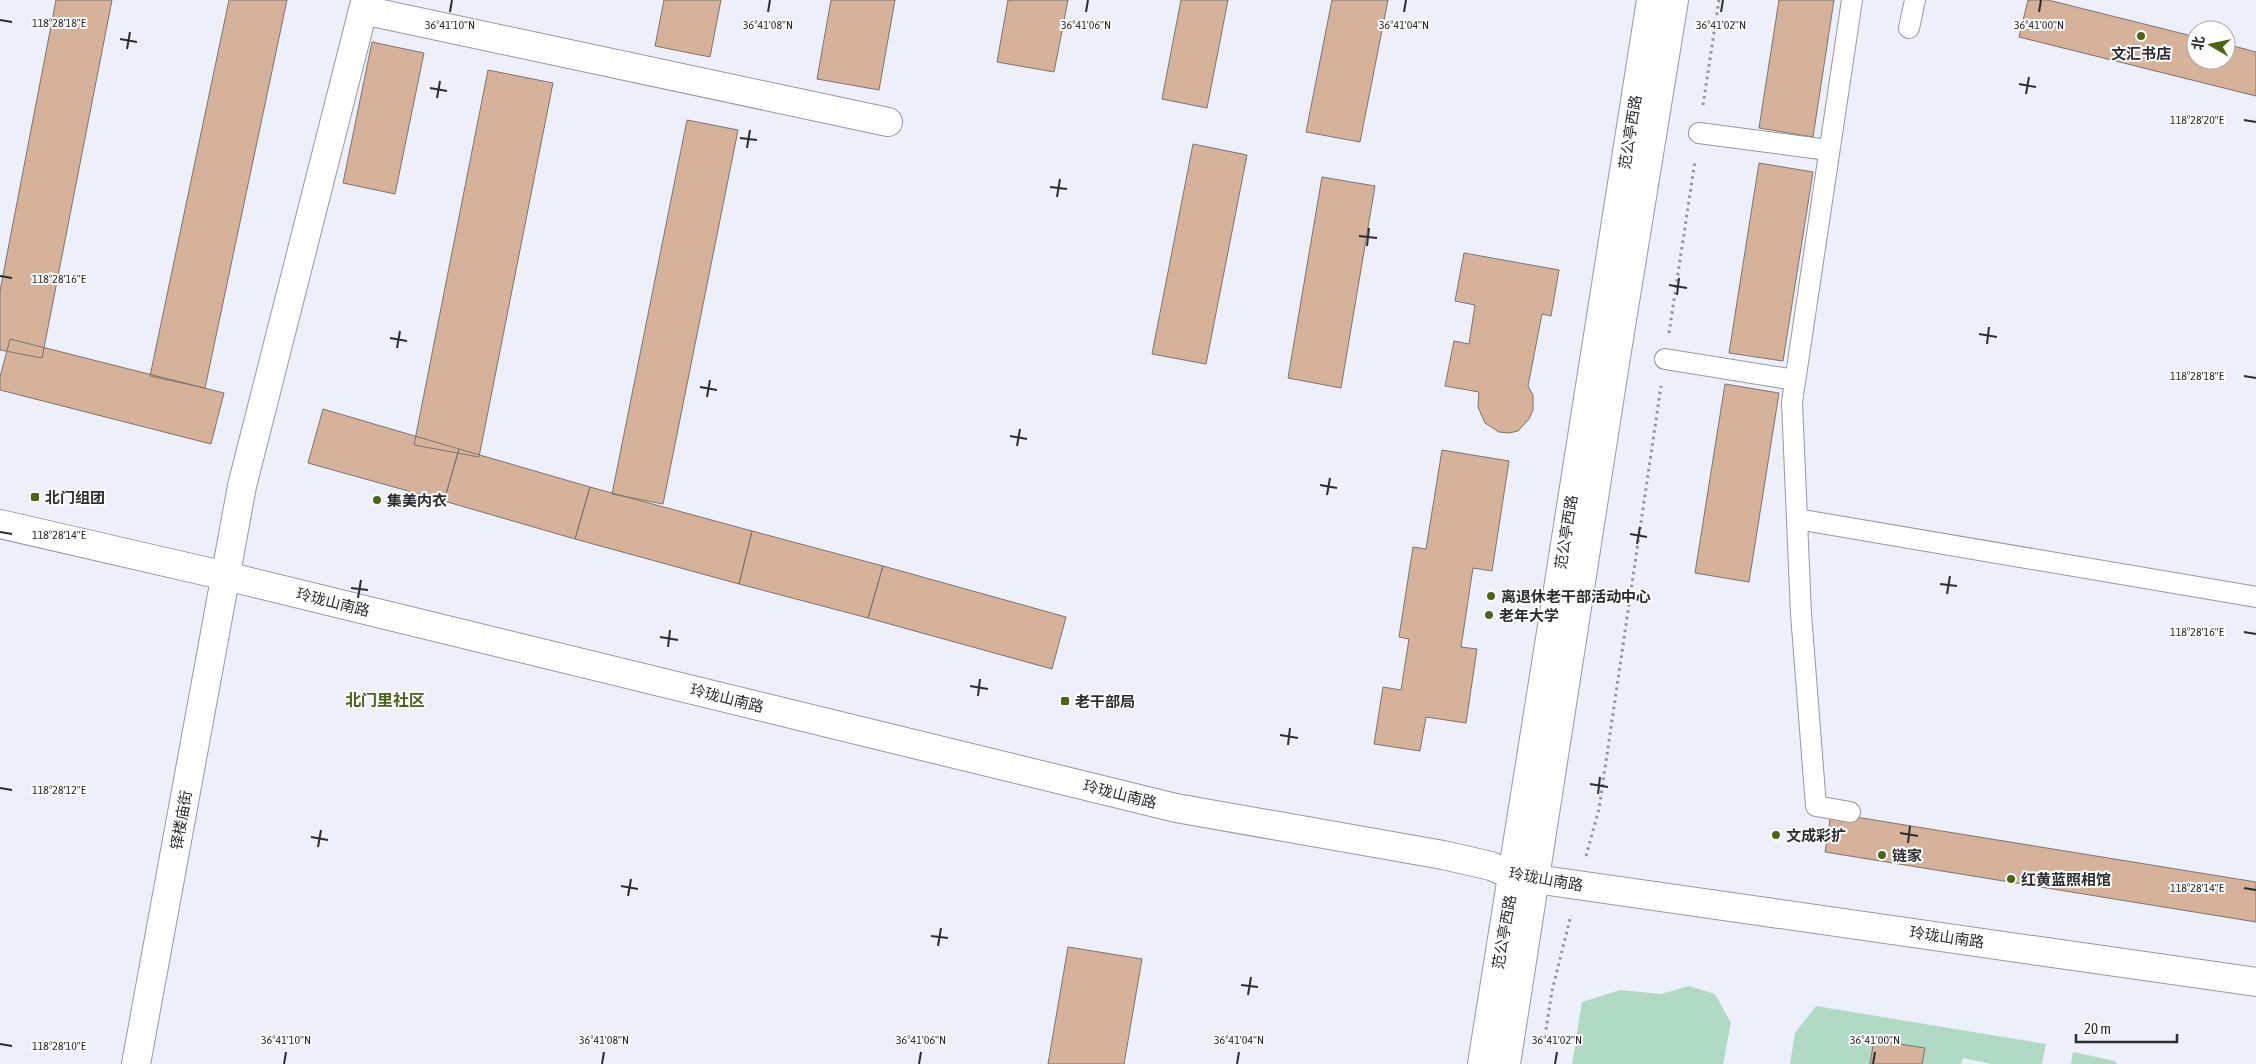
<svg xmlns="http://www.w3.org/2000/svg" width="2256" height="1064" viewBox="0 0 2256 1064" font-family="'Asap Condensed','Noto Sans SC',sans-serif">
  <style>
    .green { fill: #b1dac5 }
    .building { fill: #d5b299; stroke: #7d746d }
    .lines { fill: none; stroke-linecap: round; stroke-linejoin: round }
    .service-casing { stroke: #9698a3; stroke-width: 22 }
    .minor-casing { stroke: #9698a3; stroke-width: 30 }
    .tertiary-casing { stroke: #9698a3; stroke-width: 30 }
    .primary-casing { stroke: #9698a3; stroke-width: 30 }
    .path { stroke: #91939b; stroke-width: 3; stroke-dasharray: 2.5 4; stroke-linecap: butt }
    .service { stroke: #fff; stroke-width: 20 }
    .minor { stroke: #fff; stroke-width: 28 }
    .tertiary { stroke: #fff; stroke-width: 28 }
    .primary { stroke: #fff; stroke-width: 28 }
    .ticks { fill: none; stroke: #2c2d31; stroke-width: 2 }
    .poi-dot { fill: #4a6516; stroke: #fff; stroke-width: 2 }
    .labels { text-anchor: middle; dominant-baseline: central; stroke-width: 4; stroke-linejoin: round; paint-order: stroke }
    .poi-label { font-size: 15px; font-weight: bold; fill: #2c2d31; stroke: #fff; text-anchor: start }
    .street-label { font-size: 15px; fill: #2c2d31; stroke: #fff }
    .neighbourhood-label { font-size: 16px; font-weight: bold; fill: #49621c; stroke: #fff }
    .ticks-label { font-size: 12px; text-anchor: middle; fill: #2c2d31; stroke: #fff; stroke-width: 4; stroke-linejoin: round; paint-order: stroke }
  </style>
  <rect width="100%" height="100%" fill="#edeffb"/>
  <path class="green" d="M1689,986L1715,994L1731,1023L1723,1064H1572L1582,1002L1620,990L1661,994Z
    M1816,1006L2046,1044L2042,1064H1992L1963,1058L1961,1064H1922L1924,1048L1875,1040L1870,1064H1790L1795,1033Z
    M2073,1052L2115,1061L2117,1064H2071Z"/>
  <path class="building" d="M56,0H112L42,358L0,350V291Z
    M229,0H287L205,388L150,376Z
    M664,0H721L710,57L655,46Z
    M831,0H895L879,90L817,79Z
    M1008,0H1068L1054,72L997,62Z
    M1181,0H1228L1207,108L1162,99Z
    M1332,0H1388L1360,142L1306,132Z
    M1779,0H1834L1813,137L1759,128Z
    M2028,0H2048L2196,37V60H2226V44L2256,52V96L2019,37Z
    M372,42L424,53L395,194L343,183Z
    M488,70L553,83L479,457L414,445Z
    M687,120L738,130L663,504L612,494Z
    M1193,144L1247,155L1206,364L1152,354Z
    M1759,163L1813,172L1783,361L1729,353Z
    M1322,177L1375,186L1341,388L1288,378Z
    M1464,253L1559,270L1551,316L1542,314L1528,386L1533,395V410L1529,419L1518,431L1509,433L1499,432L1485,423L1478,407L1479,392L1445,386L1454,341L1469,344L1475,305L1455,301Z
    M10,339L224,393L211,444L0,390V377Z
    M1725,384L1779,393L1749,582L1695,573Z
    M323,409L459,449L444,501L308,463Z
    M459,449L590,487L575,539L444,501Z
    M1442,450L1509,461L1492,571L1473,568L1461,647L1477,649L1466,723L1426,717L1420,751L1374,744L1383,687L1401,690L1409,639L1399,637L1413,547L1426,549Z
    M590,487L752,531L739,584L575,539Z
    M752,531L883,566L868,618L739,584Z
    M883,566L1066,617L1052,669L868,618Z
    M1831,813L2256,882V922L1825,852Z
    M1068,947L1142,959L1124,1064H1048Z
    M1874,1040L1925,1048L1922,1064H1870Z"/>
  <g class="lines">
    <defs>
      <path id="service" d="M1909,28L1915,0
        M1699,133L1828,150
        M1665,359L1795,380
        M1797,519L2256,597
        M1850,812L1816,806L1801,614L1792,402L1852,0"/>
      <path id="minor" d="M366,0L363,10L888,122
        M136,1064L242,486L363,10"/>
      <path id="tertiary" d="M0,524L226,576L1176,808L1443,855L1491,866L1514,876L2256,982"/>
      <path id="primary" d="M1482,1064C1541,710 1593,354 1651,0
        M1506,1064L1615,363L1674,0"/>
    </defs>
    <use href="#service" class="service-casing"/>
    <use href="#minor" class="minor-casing"/>
    <use href="#tertiary" class="tertiary-casing"/>
    <use href="#primary" class="primary-casing"/>
    <path class="path" d="M1703,105L1719,0
      M1669,333L1695,161
      M1586,856L1599,809L1661,386
      M1545,1036L1552,991L1571,915"/>
    <use href="#service" class="service"/>
    <use href="#minor" class="minor"/>
    <use href="#tertiary" class="tertiary"/>
    <use href="#primary" class="primary"/>
  </g>
  <path class="ticks" d="M450,12L452,0M768,12L770,0M1086,12L1088,0M1404,12L1406,0M1721,12L1723,0M2039,12L2041,0M0,20L12,22M120,39L137,42M127,49L130,32M2019,84L2036,87M430,88L447,91M2026,94L2029,77M437,98L440,81M2244,120L2256,122M740,138L757,140M747,148L750,130M1050,187L1067,189M1057,197L1060,179M1359,236L1377,238M1367,246L1369,228M0,276L12,278M1669,285L1687,288M1677,295L1679,278M1979,334L1997,337M390,338L407,341M1987,344L1989,327M397,348L400,331M2244,376L2256,378M700,387L717,390M707,397L710,380M1010,436L1027,439M1017,446L1020,429M1320,485L1337,488M1327,495L1330,478M0,532L12,534M1630,534L1647,537M1637,544L1640,527M1940,584L1957,586M351,588L368,590M1947,594L1950,576M358,598L361,580M2244,632L2256,634M660,637L678,640M668,647L670,630M970,686L988,689M978,696L980,679M1280,735L1298,738M1288,745L1290,728M1590,784L1608,787M0,788L12,790M1598,794L1600,777M1900,833L1918,836M311,837L328,840M1908,843L1910,826M318,847L321,830M621,886L638,889M2244,888L2256,890M628,896L631,879M931,936L948,938M938,946L941,928M1241,985L1258,987M1248,995L1251,977M0,1044L12,1046M284,1064L286,1052M602,1064L604,1052M919,1064L921,1052M1237,1064L1239,1052M1555,1064L1557,1052M1873,1064L1875,1052"/>
  <g class="poi-dot">
    <circle cx="2141" cy="36" r="5"/>
    <rect x="30" y="492" width="10" height="10" rx="2.5"/>
    <circle cx="377" cy="500" r="5"/>
    <circle cx="1491" cy="596" r="5"/>
    <circle cx="1489" cy="615" r="5"/>
    <rect x="1060" y="696" width="10" height="10" rx="2.5"/>
    <circle cx="1776" cy="835" r="5"/>
    <circle cx="1882" cy="855" r="5"/>
    <circle cx="2011" cy="879" r="5"/>
  </g>
  <g class="labels">
    <g class="poi-label">
      <text x="2141" y="53" text-anchor="middle">文汇书店</text>
      <text x="45" y="497">北门组团</text>
      <text x="387" y="500">集美内衣</text>
      <text x="1501" y="596">离退休老干部活动中心</text>
      <text x="1499" y="615">老年大学</text>
      <text x="1075" y="701">老干部局</text>
      <text x="1786" y="835">文成彩扩</text>
      <text x="1892" y="855">链家</text>
      <text x="2021" y="879">红黄蓝照相馆</text>
    </g>
    <g class="street-label">
      <text transform="translate(1630 132) rotate(-81)">范公亭西路</text>
      <text transform="translate(1566 532) rotate(-81)">范公亭西路</text>
      <text transform="translate(333 602) rotate(14)">玲珑山南路</text>
      <text transform="translate(727 698) rotate(14)">玲珑山南路</text>
      <text transform="translate(1120 794) rotate(14)">玲珑山南路</text>
      <text transform="translate(181 820) rotate(-80)">铎楼庙街</text>
      <text transform="translate(1546 879) rotate(10)">玲珑山南路</text>
      <text transform="translate(1504 932) rotate(-80)">范公亭西路</text>
      <text transform="translate(1947 937) rotate(8)">玲珑山南路</text>
    </g>
    <g class="neighbourhood-label">
      <text x="385" y="700">北门里社区</text>
    </g>
  </g>
  <g class="ticks-label">
    <text x="59" y="27">118°28'18"E</text>
    <text x="1086" y="29">36°41'06"N</text>
    <text x="1404" y="29">36°41'04"N</text>
    <text x="2039" y="29">36°41'00"N</text>
    <text x="450" y="29">36°41'10"N</text>
    <text x="768" y="29">36°41'08"N</text>
    <text x="1721" y="29">36°41'02"N</text>
    <text x="2197" y="124">118°28'20"E</text>
    <text x="59" y="283">118°28'16"E</text>
    <text x="2197" y="380">118°28'18"E</text>
    <text x="59" y="539">118°28'14"E</text>
    <text x="2197" y="636">118°28'16"E</text>
    <text x="59" y="794">118°28'12"E</text>
    <text x="2197" y="892">118°28'14"E</text>
    <text x="286" y="1044">36°41'10"N</text>
    <text x="604" y="1044">36°41'08"N</text>
    <text x="921" y="1044">36°41'06"N</text>
    <text x="1239" y="1044">36°41'04"N</text>
    <text x="1557" y="1044">36°41'02"N</text>
    <text x="1875" y="1044">36°41'00"N</text>
    <text x="59" y="1050">118°28'10"E</text>
  </g>
  <g transform="translate(2211 45) rotate(279)"><circle r="24" fill="#ffffff" stroke="#ababad"/>
  <path d="M0-4L9 19L0 12L-9 19Z" fill="#4a6516"/>
  <text y="-8" font-size="14" font-weight="bold" text-anchor="middle" fill="#2c2d31">北</text>
  </g>
  <path d="M2076 1034v8h101v-8" fill="none" stroke="#2c2d31" stroke-width="2.5"/>
  <text x="2084" y="1034" font-size="15" fill="#2c2d31" stroke="#ffffff" stroke-width="4" paint-order="stroke">20 m</text>
</svg>
